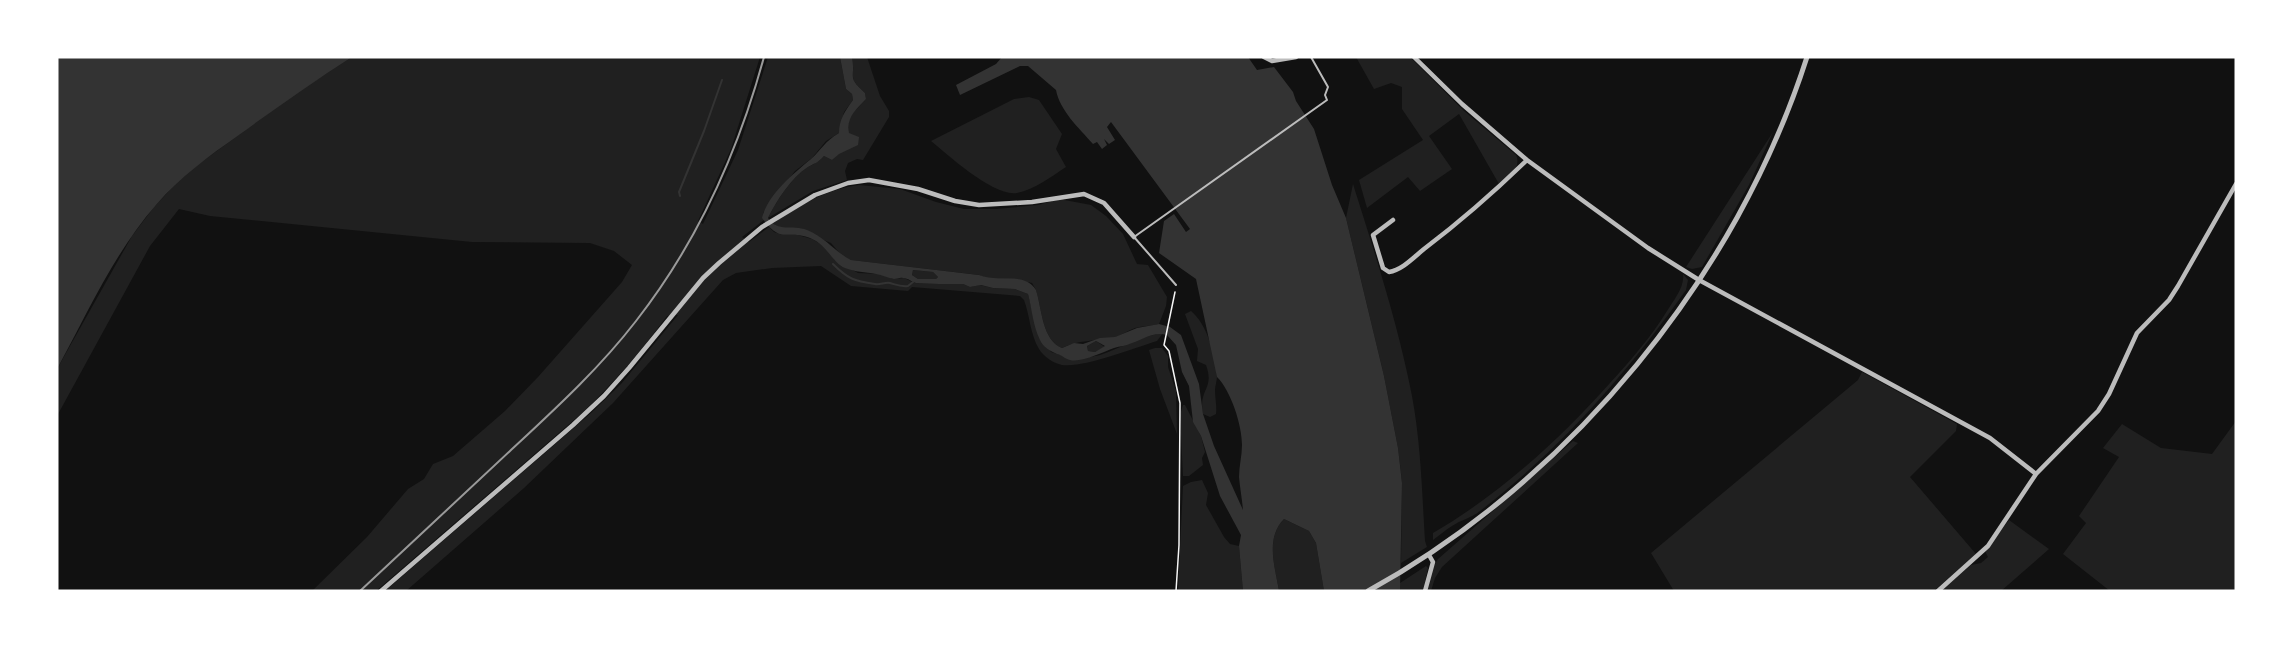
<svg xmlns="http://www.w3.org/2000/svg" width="2293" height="648" viewBox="0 0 2293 648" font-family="Inter,sans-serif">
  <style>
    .green { fill: #202020 }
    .water { fill: #333; fill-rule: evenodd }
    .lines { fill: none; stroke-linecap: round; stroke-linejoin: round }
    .stream { stroke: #333; stroke-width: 2 }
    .path { stroke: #f5f5f5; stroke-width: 1.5 }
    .service { stroke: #bcbcbc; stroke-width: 2 }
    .minor { stroke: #bcbcbc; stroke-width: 4.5 }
    .tertiary { stroke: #bcbcbc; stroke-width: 5 }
    .rail { stroke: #9a9a9a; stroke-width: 2 }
  </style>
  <rect width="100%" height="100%" fill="#111"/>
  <path class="green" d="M352,57H760L731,149L698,221L703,224L738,150L768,57H840L846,89L852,94L853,100L844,112L839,133L826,141L812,158L795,171L763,213L764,220L742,237L749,242L769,227L774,232L783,235H798L812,239L826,247L835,260L858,273L880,274L893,279L904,278L915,283L963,284L970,287L980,285L993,288L1015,289L1028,294L1032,310L1051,352L1077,360C1085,357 1091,357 1100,355C1121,348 1140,336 1163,333L1157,341C1134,348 1084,368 1062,365C1053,363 1044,357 1039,349C1030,334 1030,316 1024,300L1020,296L912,287L908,291L851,286L821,266L772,268L736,273L723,280L613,403L524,488L406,591H385L591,413L621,384L678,315L667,316C641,351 614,383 582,413L376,591H312L367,537L408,489L424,479L433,464L453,456L505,411L538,377L622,282L632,265L614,251L590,243L472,242L210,216L179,209L150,246L57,416V369L132,236L154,207L185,174L207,158L302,89Z
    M852,57H867L880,96L889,111V117L863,160L857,159L848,163L845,171L847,180L813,191L768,218C777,200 791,178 808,167C815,163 819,162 824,156L832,160L853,136L848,133L849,117L866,99L865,93C846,76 856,79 852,57Z
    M1356,57H1410L1463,110L1516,155C1522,168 1508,176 1499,184L1459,114L1429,136L1452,169L1420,191L1408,177L1367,208L1359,180L1423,140L1402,109V87L1391,83L1374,89Z
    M1029,97L1039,100L1062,134L1056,149L1066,167C1051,177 1035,189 1017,193C994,197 948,155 931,141L1014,99Z
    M1773,132L1749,185L1702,267L1692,269L1686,267Z
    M1353,184C1375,254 1398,324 1412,396C1421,444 1422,493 1425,541L1427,547L1401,563L1402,482L1398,448L1384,376L1346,218Z
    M859,185L900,189L936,202L964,209H996L1038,205L1059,199L1091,205L1106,216L1123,234L1137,264L1148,265L1167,297L1166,306L1159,324C1151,326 1143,326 1135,328C1127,331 1120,336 1113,338C1096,341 1077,340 1062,348C1042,340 1042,309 1036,290L1032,283L1008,278L988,279L979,275L851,260L842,256L831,243L793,228H781L772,224C798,206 827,189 859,185Z
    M913,270L933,272L938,277L936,279H918L912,275Z
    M1683,274L1688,280L1686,290C1628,373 1560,449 1480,511C1471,518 1461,520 1452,526C1445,530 1440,535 1433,540V533C1500,494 1558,441 1610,383C1630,361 1651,337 1667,311C1673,301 1685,287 1683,274Z
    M1191,311C1207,324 1216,356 1217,376C1217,381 1215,386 1215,390C1215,399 1217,405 1216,414L1210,417L1203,414C1198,388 1215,390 1206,365L1197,361L1198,349L1185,314Z
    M1096,341L1105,347L1095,352L1088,351L1087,346Z
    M1155,348H1162L1168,356V367L1176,391L1177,434L1160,389L1149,350Z
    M1862,372L1957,424L1956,431L1910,477L1976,554L1934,591H1674L1651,553L1858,380Z
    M1183,405H1185L1201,436L1205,452L1202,458L1203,465L1189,476H1183L1180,415Z
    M2236,421V591H2110L2063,554L2086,523L2079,516L2119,457L2103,448L2122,424L2161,448L2212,454Z
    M1573,441L1578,443L1442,567L1435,578L1431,591H1426L1432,569L1438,559Z
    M1202,480L1208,493L1206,505L1224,537L1230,544L1239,546L1243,591H1178L1183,486L1191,482Z
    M1284,519L1309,531L1316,543L1324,591H1279C1275,567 1265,538 1284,519Z
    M2009,520L2049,549L2001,591H1940L1971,565L1981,563L1988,557L1985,551Z
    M1426,566L1428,568L1423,591H1400V583Z"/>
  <path class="water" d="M57,57H352C313,82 276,108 239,135C209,156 180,177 156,205C114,253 87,314 57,369Z
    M840,57H852C856,79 846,76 865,93L866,99C856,110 846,117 849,133L859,137L858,145L839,154L832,160L824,156C818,163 815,163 808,167C791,178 777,200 768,218C778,233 792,224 807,230C825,237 835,252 851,260L979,275C998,283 1024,271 1036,290C1042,309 1042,340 1062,348L1074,343L1083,344L1100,338L1115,337L1137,328L1159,324L1170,327L1181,335L1199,384L1203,414L1214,446L1243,510C1242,499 1240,488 1239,477C1239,466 1242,456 1242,445C1242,425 1231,391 1217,377L1196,279L1159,253L1164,221L1174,214L1186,232L1190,229L1111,122L1107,127L1115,140L1109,144L1104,139L1107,145L1102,149L1097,142L1093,144C1079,128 1060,111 1056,90L1028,66H1020L960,95L956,85L996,64L1002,57H1248L1257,70L1274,67L1293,92L1296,101L1314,129L1332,185L1346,218L1384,376L1398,448L1402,483L1400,591H1324L1316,543L1309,531L1284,519C1265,538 1275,567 1279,591H1243L1239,546L1241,535L1220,496L1201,436L1193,422L1189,386L1182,372L1176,345L1167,335C1154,331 1144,339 1132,343C1126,346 1120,346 1114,348C1103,352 1081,363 1070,360C1065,359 1062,355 1057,354C1050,351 1043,347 1040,340C1033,326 1032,309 1028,294L1015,289L993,288L981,285L970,287L963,284C947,284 931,284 916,283C912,282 908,278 903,278C900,277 897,279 894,279C888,278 882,275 876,274C865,272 855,272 845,268C832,263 828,245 810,238C785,229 782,245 762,218C768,194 793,174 811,159C822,149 824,142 839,133C839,120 845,111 853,100L852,94L846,89ZM913,270L933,272L938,277L936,279H918L912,275ZM1096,341L1105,346L1095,352L1088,351L1087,346Z"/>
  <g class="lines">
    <path class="stream" d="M680,196L679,192L704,131L722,80
      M833,264C848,279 854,281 875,284C880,285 885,282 890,283C897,285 901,287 908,286L913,282"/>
    <path class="path" d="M1175,292L1164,345L1169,351L1180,403L1179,545L1176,591"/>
    <path class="service" d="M1176,285L1134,237L1327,100L1325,95L1328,87L1311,57"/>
    <path class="minor" d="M1264,57L1272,61L1296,57
      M1414,57L1462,104L1527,160L1648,248L1699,280L1990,438L2036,474
      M1393,220L1373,235L1383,268L1389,272C1402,270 1414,257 1424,249C1461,221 1494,192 1527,160
      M381,591L573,425L604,396L629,368L703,278L719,263L762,227L815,195L848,183L869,180L918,189L955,201L979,205L1032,202L1084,194L1104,203L1134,237
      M1425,591L1433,562L1429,555
      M1938,591L1988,546L2036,474L2098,411L2109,394L2137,333L2169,300L2178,286L2236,184"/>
    <path class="tertiary" d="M1368,591C1570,480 1737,276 1807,57"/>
    <path class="rail" d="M360,591C410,544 460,498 510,451C554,410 599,369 636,321C697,243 738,152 764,57"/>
  </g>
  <rect width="2293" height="648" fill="none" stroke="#ffffff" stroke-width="117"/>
</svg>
